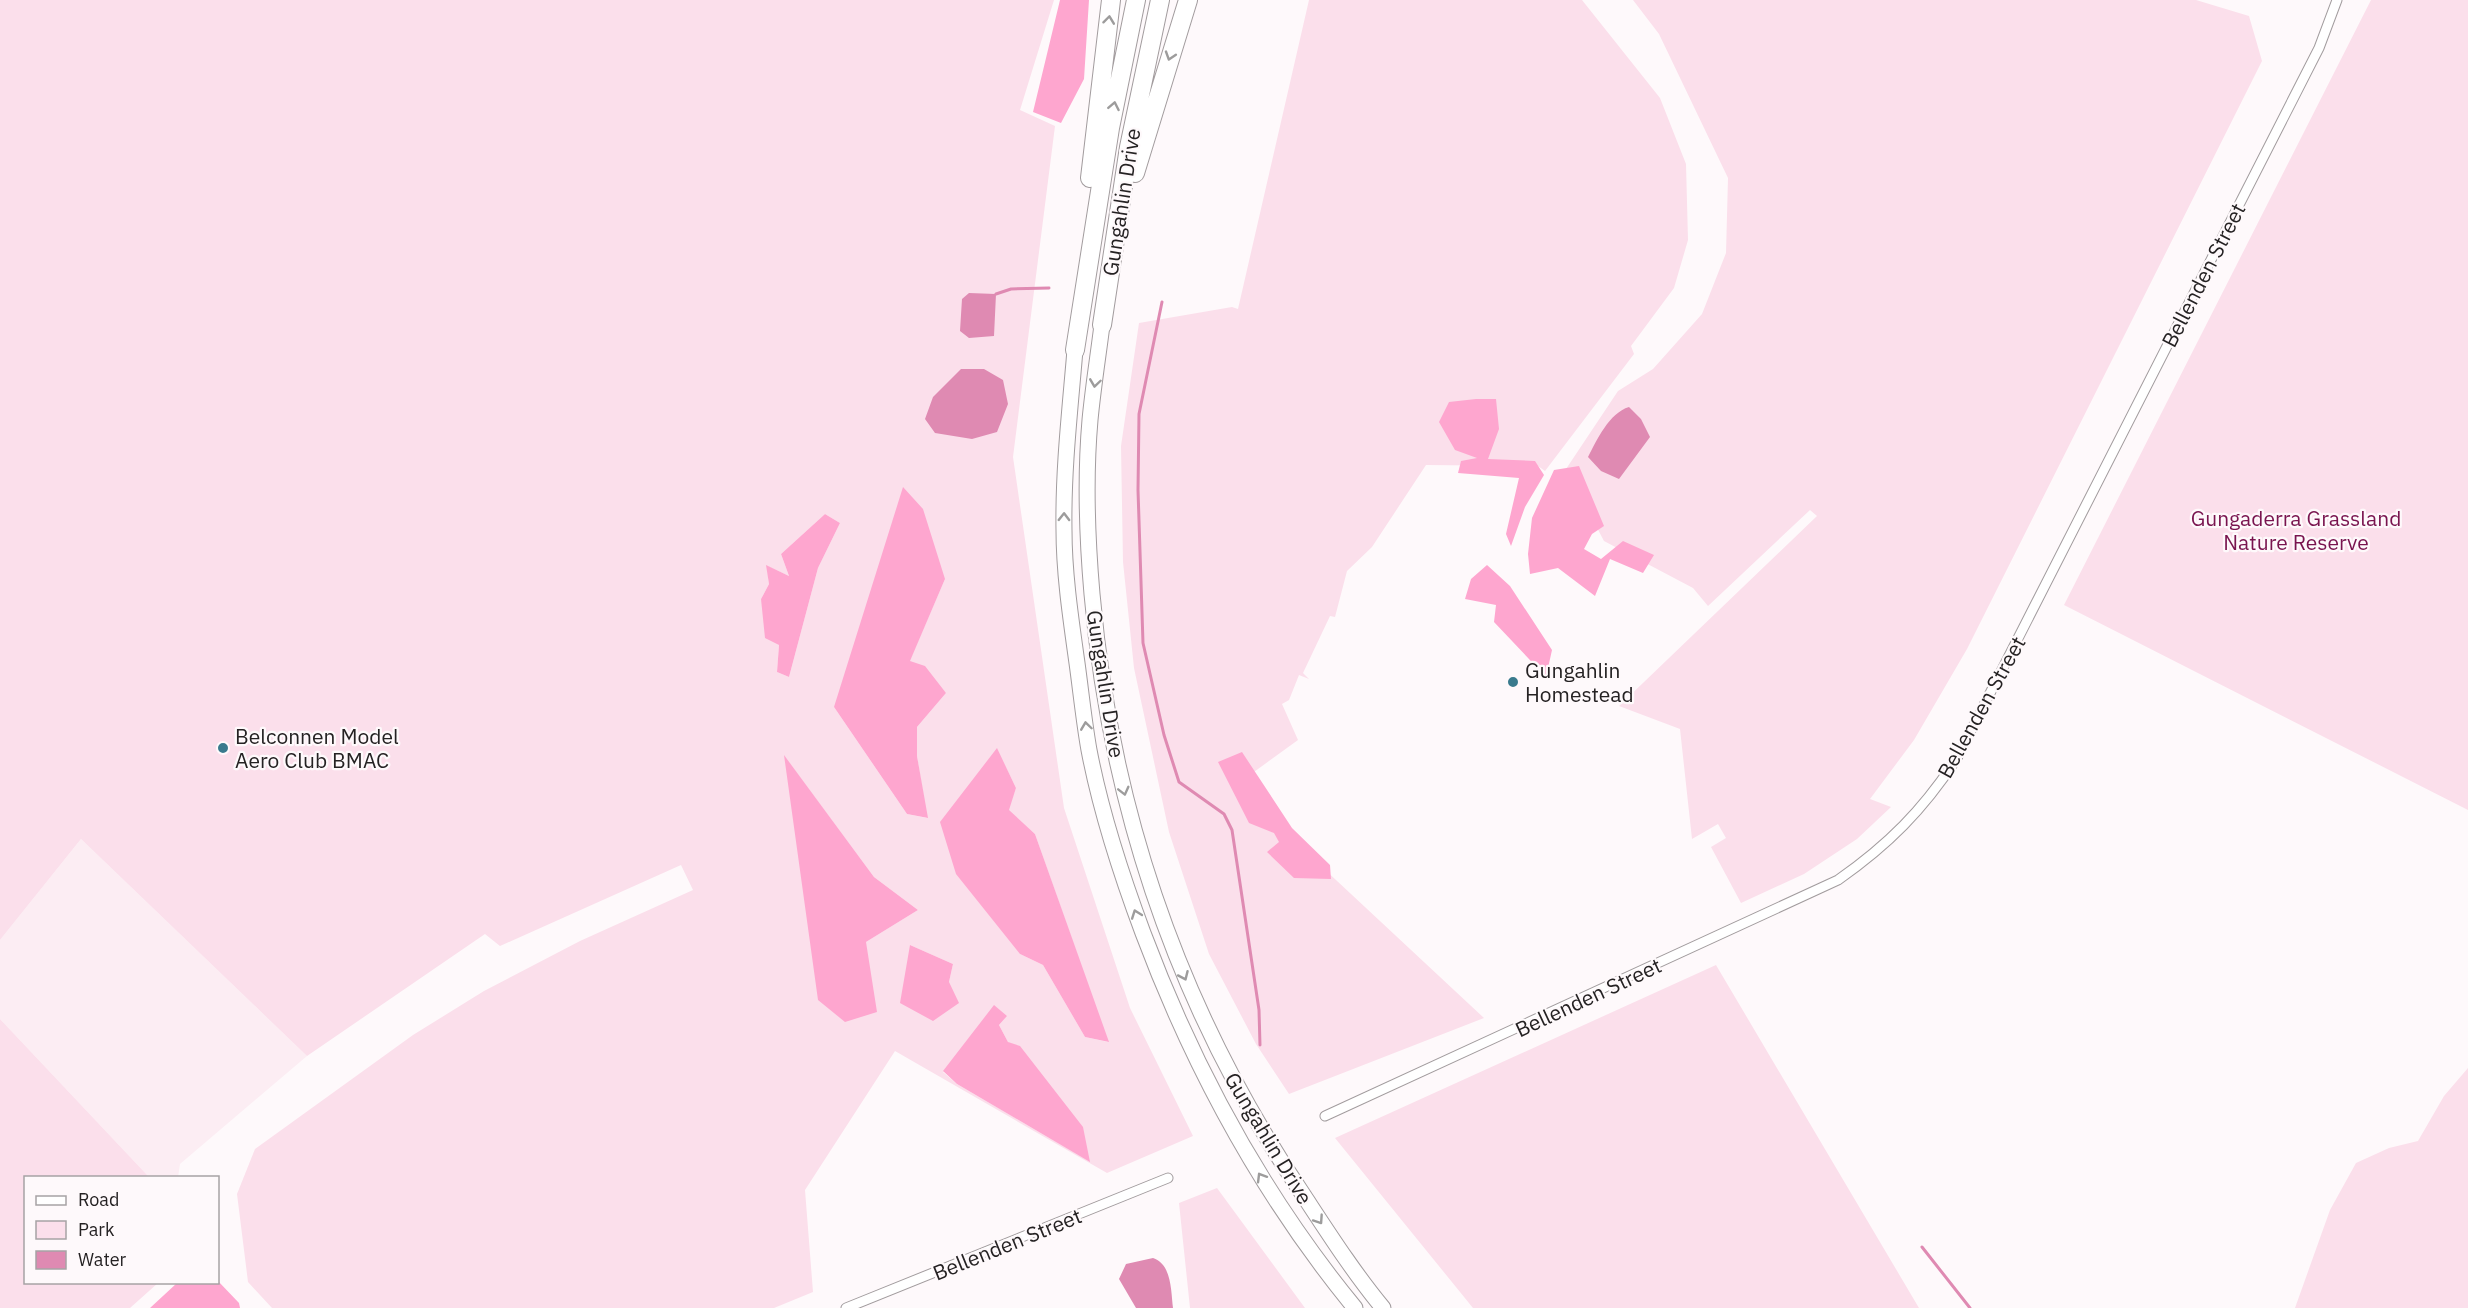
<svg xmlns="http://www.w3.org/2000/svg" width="2468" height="1308" viewBox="0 0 2468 1308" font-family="'IBM Plex Sans',sans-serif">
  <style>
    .built { fill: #fcedf3 }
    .green { fill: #fbdfeb; fill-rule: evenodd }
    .forest { fill: #fea6cf }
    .water { fill: #df8ab2 }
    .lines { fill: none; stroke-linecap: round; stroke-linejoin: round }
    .stream { stroke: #df8ab2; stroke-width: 3 }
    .street-casing { stroke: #a29c9e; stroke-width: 11 }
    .primary-casing { stroke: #a29c9e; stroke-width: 17 }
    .highway-casing { stroke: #a29c9e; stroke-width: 20 }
    .street { stroke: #fff; stroke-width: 9 }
    .primary { stroke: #fff; stroke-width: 15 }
    .highway { stroke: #fff; stroke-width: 18 }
    .oneway { stroke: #9d9c9c }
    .poi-dot { fill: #397a8d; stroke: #fef9fb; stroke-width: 2 }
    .labels { text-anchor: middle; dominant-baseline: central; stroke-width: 4.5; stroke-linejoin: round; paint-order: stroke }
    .street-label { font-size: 21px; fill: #252223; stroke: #fef9fb }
    .park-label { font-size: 21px; fill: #79144f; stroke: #fef9fb }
    .poi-label { font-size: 21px; fill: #252223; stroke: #fef9fb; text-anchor: start }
  </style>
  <rect width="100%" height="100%" fill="#fef9fb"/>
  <path class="built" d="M81,839L307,1056L180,1164L178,1177H149L0,1019V940Z"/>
  <path class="green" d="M0,0H1054L1020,110L1055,126L1013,457L1064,808L1130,1008L1193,1136L1107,1173L895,1051L805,1190L813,1292L774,1308H272L248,1282L237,1194L255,1149L413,1035L484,991L580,941L693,890L681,865L500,946L485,934L307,1056L81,839L0,940ZM825,514L840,523L818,568L789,677L777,672L779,645L761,599L769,584L767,566L789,576L781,554ZM945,579L909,662L946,693L917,727V756L927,818L907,814L834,707ZM997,749L1016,788L1008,810L1035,834L1108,1042L1085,1037L1043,965L1020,954ZM785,757L874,877L918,910L866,942ZM910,945L953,964L949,982ZM1007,1016L999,1025L1008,1042L1089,1161L957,1084L943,1072Z
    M1309,0H1582L1660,98L1686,164L1688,240L1674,288L1631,346L1634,354L1545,471L1538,466L1426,465L1372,547L1347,571L1335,617L1330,616L1303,673L1309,679L1299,675L1289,700L1282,704L1298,740L1247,777L1277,825L1484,1018L1289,1094L1256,1044L1209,954L1169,832L1134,668L1123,562L1121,446L1139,323L1232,307L1238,309Z
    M1633,0H2196L2249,16L2262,61L1967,649L1914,740L1870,799L1891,807L1857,839L1804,874L1741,903L1711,847L1726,838L1718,824L1692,839L1680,729L1619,706L1817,516L1810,510L1708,606L1693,588L1604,541L1566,469L1618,391L1653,369L1702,314L1726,253L1728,178L1659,34Z
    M2371,0H2468V810L2064,605Z
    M1716,965L1919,1308H1473L1335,1138Z
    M0,1019L149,1177L26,1178V1282L158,1283L130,1308H0Z
    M2468,1068V1308H2295L2330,1210L2356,1163L2389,1148L2418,1141L2444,1096Z
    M1217,1188L1305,1308H1190L1179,1203Z"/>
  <path class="forest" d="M1060,0H1089L1084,79L1061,123L1033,112Z
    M1476,399H1496L1499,429L1488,459L1535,461L1544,475L1525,507L1511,546L1506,534L1519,478L1458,473L1461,461L1477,458L1455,450L1439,422L1449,402Z
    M1579,466L1604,526L1592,534L1584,549L1601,559L1623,541L1654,555L1643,573L1610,559L1595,596L1558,568L1530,574L1528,554L1532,518L1554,470Z
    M903,487L923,509L945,579L910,661L925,666L946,693L917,727V756L928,818L907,814L834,707Z
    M825,514L840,523L818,568L789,677L777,672L779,645L765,638L761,599L769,584L766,565L789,576L781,554Z
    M1487,565L1510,586L1552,650L1546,677L1494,622L1496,605L1465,599L1471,579Z
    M997,748L1016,788L1009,810L1035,834L1109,1042L1085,1037L1043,965L1020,954L956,874L940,822Z
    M1242,752L1292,828L1330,865L1331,879L1294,878L1267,852L1279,842L1274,833L1249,823L1218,762Z
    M784,755L874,877L918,910L866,942L877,1012L845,1022L818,1000Z
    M910,945L953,964L949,982L959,1003L933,1021L900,1003Z
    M994,1005L1007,1016L999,1025L1008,1042L1020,1046L1083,1127L1090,1162L957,1084L943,1071Z
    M218,1281L239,1303L240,1308H150L177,1283Z"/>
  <path class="water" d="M969,293L996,294L994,336L969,338L960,331L962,299Z
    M961,369H984L1003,380L1008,404L997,432L972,439L935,433L925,419L933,397Z
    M1629,407L1641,419L1650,437L1619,479L1601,471L1588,457C1597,440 1609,413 1629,407Z
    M1153,1258C1172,1264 1171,1292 1173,1308H1136L1119,1279L1126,1264Z"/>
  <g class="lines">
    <path class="stream" d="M996,294L1011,289L1049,288
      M1162,302L1139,414L1138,490L1143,643L1164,735L1179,782L1224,814L1232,830L1259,1010L1260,1045
      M1922,1247L1970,1308"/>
    <defs>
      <path id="street" d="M1325,1116L1838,880C1888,845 1923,810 1957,758L2319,48L2337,0
        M846,1308L1168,1178"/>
      <path id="primary" d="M1102,325C1098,357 1093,388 1090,420C1085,477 1087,537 1092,594C1111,813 1181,1014 1304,1196C1329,1234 1354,1273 1383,1308
        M1075,350C1070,410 1063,470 1064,530C1064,574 1071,620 1077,663C1081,692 1084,722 1089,750C1101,813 1121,874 1143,933C1194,1069 1263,1196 1355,1308"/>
      <path id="highway" d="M1135,173L1188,0
        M1090,178L1111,0
        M1102,325L1129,147L1160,0
        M1075,350L1110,128L1136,0"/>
    </defs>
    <use href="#street" class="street-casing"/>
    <use href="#primary" class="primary-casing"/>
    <use href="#highway" class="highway-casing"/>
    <use href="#street" class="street"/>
    <use href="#primary" class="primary"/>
    <use href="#highway" class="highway"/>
  </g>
  <defs><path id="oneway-chevron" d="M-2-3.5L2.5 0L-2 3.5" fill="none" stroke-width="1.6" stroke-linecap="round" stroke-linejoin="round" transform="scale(1.5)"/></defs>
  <g class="oneway">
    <use href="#oneway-chevron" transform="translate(1109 20) rotate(-83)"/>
    <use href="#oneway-chevron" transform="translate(1170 56) rotate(108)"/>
    <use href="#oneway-chevron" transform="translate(1114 106) rotate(-79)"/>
    <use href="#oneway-chevron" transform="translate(1095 383) rotate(98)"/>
    <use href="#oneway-chevron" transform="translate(1064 517) rotate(-89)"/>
    <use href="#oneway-chevron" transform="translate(1086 726) rotate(-98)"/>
    <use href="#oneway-chevron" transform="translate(1124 791) rotate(76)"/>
    <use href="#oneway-chevron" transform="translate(1136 914) rotate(-110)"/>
    <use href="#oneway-chevron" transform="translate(1184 976) rotate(66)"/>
    <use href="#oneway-chevron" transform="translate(1261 1177) rotate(-121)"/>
    <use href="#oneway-chevron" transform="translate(1319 1220) rotate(56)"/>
  </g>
  <g class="poi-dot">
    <circle cx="1513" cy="682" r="6"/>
    <circle cx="223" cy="748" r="6"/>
  </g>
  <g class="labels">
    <g class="street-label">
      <text transform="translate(1121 202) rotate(-81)">Gungahlin Drive</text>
      <text transform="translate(2203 275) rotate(-63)">Bellenden Street</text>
      <text transform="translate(1106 684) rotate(81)">Gungahlin Drive</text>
      <text transform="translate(1981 707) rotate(-61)">Bellenden Street</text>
      <text transform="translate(1588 997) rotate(-25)">Bellenden Street</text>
      <text transform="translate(1269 1138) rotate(59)">Gungahlin Drive</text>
      <text transform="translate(1007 1244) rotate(-22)">Bellenden Street</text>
    </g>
    <g class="park-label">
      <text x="2296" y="518">Gungaderra Grassland<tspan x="2296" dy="24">Nature Reserve</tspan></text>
    </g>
    <g class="poi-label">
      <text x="1525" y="670">Gungahlin<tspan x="1525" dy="24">Homestead</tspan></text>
      <text x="235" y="736">Belconnen Model<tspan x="235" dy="24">Aero Club BMAC</tspan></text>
    </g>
  </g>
  <rect x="24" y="1176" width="195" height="108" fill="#fef9fb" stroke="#a7a3a5" stroke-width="1.5"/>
  <rect x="36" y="1196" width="30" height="9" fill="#ffffff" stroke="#a7a3a5" stroke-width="1.5"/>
  <text x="78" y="1206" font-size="18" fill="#252223">Road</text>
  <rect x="36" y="1221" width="30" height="18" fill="#fbdfeb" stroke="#a7a3a5" stroke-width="1.5"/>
  <text x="78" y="1236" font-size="18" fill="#252223">Park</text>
  <rect x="36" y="1251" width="30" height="18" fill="#df8ab2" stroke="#a7a3a5" stroke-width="1.5"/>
  <text x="78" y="1266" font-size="18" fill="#252223">Water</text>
</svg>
